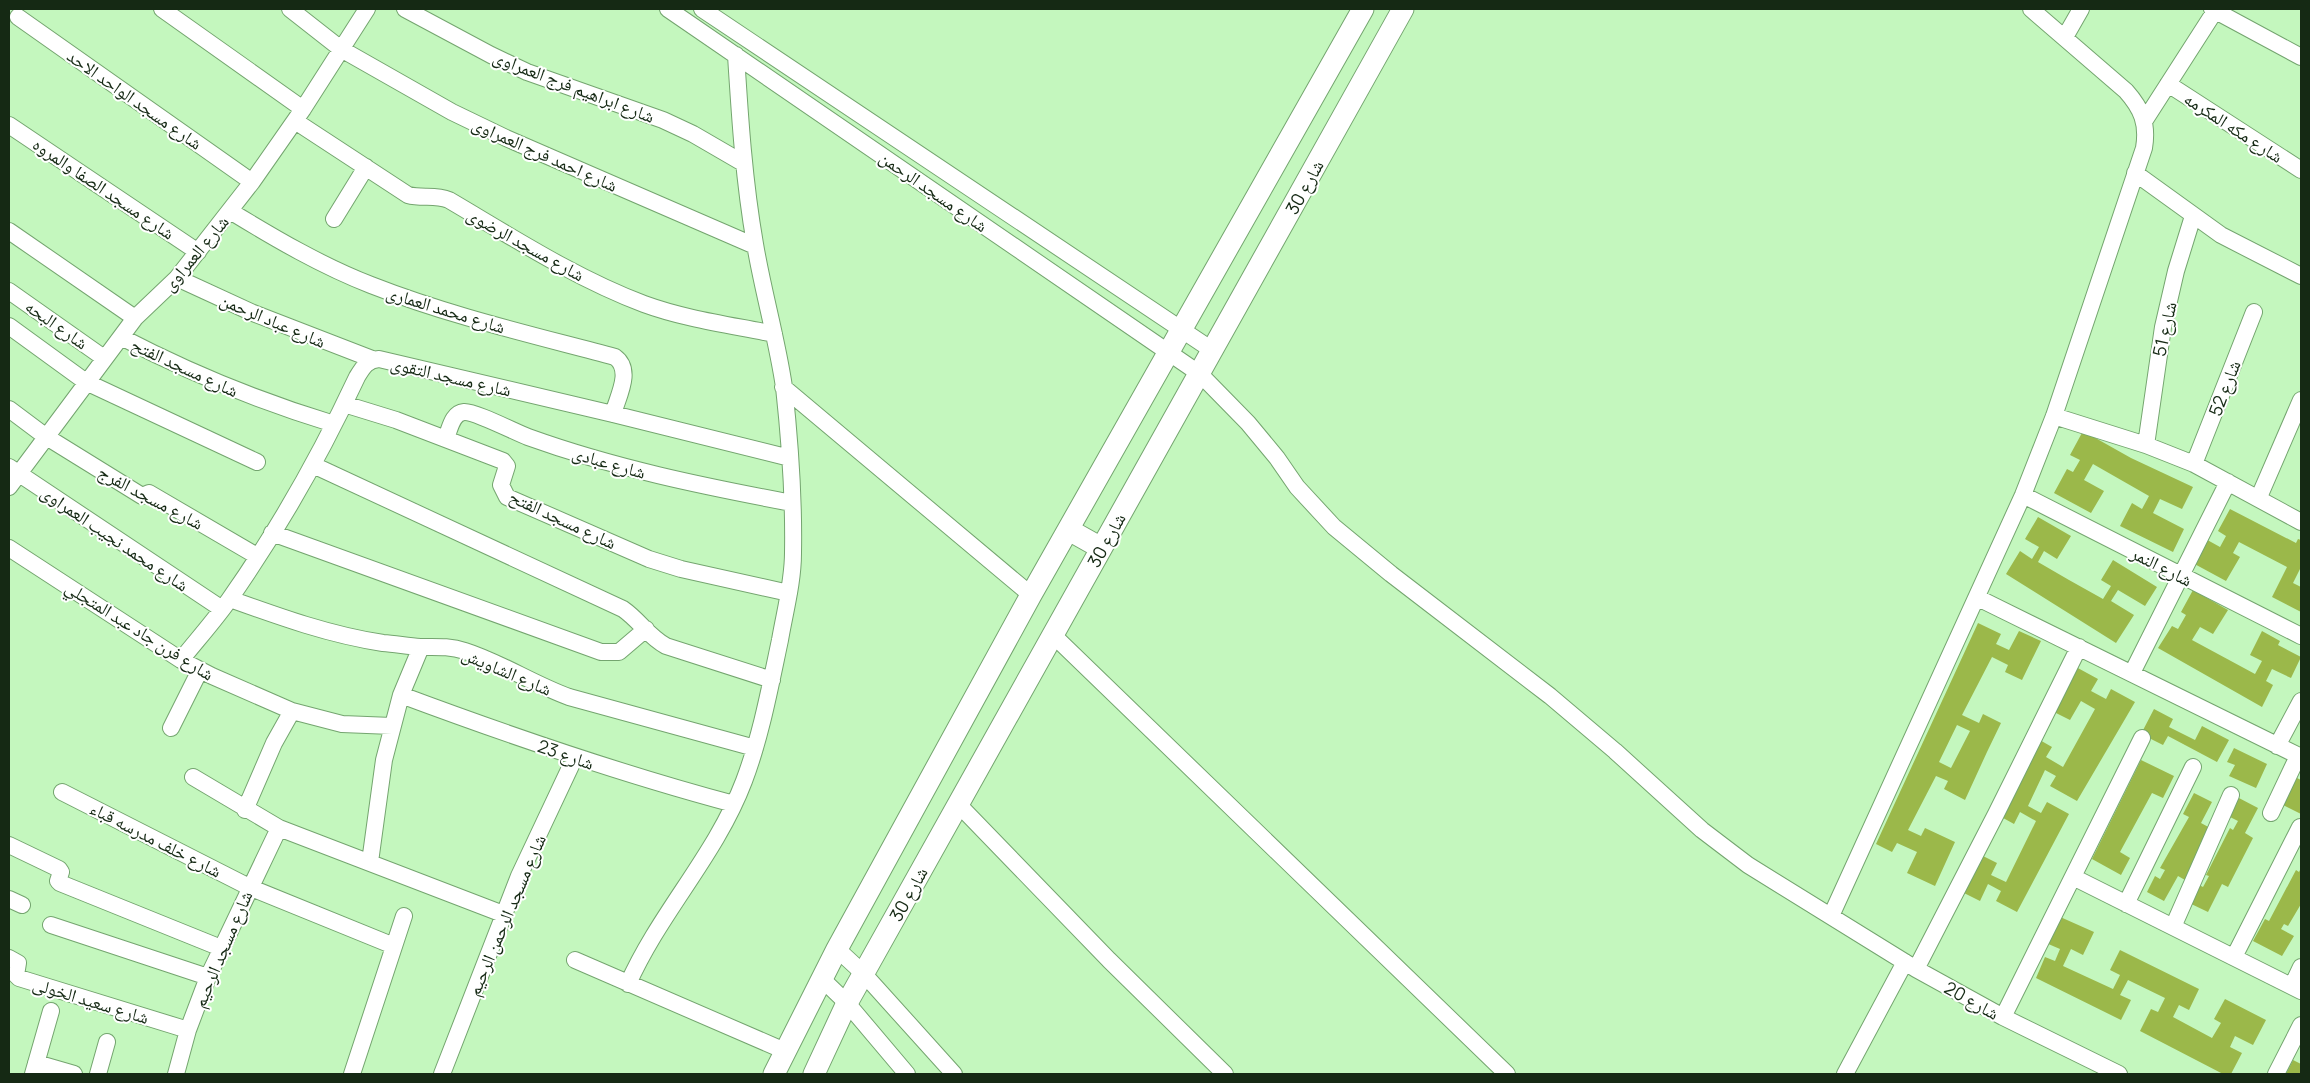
<svg xmlns="http://www.w3.org/2000/svg" width="2310" height="1083" viewBox="0 0 2310 1083" font-family="Manrope,'Noto Naskh Arabic',sans-serif">
  <style>
    .building { fill: #9bb84a; fill-rule: evenodd }
    .lines { fill: none; stroke-linecap: round; stroke-linejoin: round }
    .minor-casing { stroke: #74a56f; stroke-width: 18 }
    .tertiary-casing { stroke: #74a56f; stroke-width: 23 }
    .minor { stroke: #fff; stroke-width: 16 }
    .tertiary { stroke: #fff; stroke-width: 21 }
    .labels { text-anchor: middle; dominant-baseline: central; stroke-width: 4; stroke-linejoin: round; paint-order: stroke }
    .street-label { font-size: 18px; fill: #152914; stroke: #fff }
  </style>
  <rect width="100%" height="100%" fill="#c4f7be"/>
  <path class="building" d="M2083,431L2131,458L2193,487L2182,509L2160,499L2153,513L2184,529L2173,552L2120,526L2132,503L2142,509L2149,496L2093,464L2084,480L2104,491L2091,513L2054,493L2067,469L2073,472L2080,460L2070,455Z
    M2230,509L2296,543L2298,539L2301,540V567L2293,583L2301,587V612L2272,597L2287,567L2239,542L2233,553L2240,557L2226,581L2189,561L2202,537L2220,547L2226,536L2218,531Z
    M2038,517L2071,536L2057,559L2044,551L2038,562L2069,580L2103,599L2111,586L2101,580L2113,560L2157,587L2145,606L2118,590L2111,601L2134,615L2116,643L2006,574L2020,551L2032,559L2039,547L2025,539Z
    M2193,590L2228,610L2213,634L2200,627L2192,640L2255,674L2262,661L2250,655L2262,631L2280,641L2278,645L2301,657L2291,678L2272,669L2266,681L2273,685L2262,707L2158,648L2172,626L2178,629L2186,615L2181,612Z
    M1978,623L2001,634L1996,644L2009,650L2019,631L2041,641L2022,680L2005,672L2008,665L1992,657L1962,715L1979,723L1983,714L2001,723L1987,752L1965,800L1944,789L1948,781L1936,776L1908,830L1921,836L1925,828L1955,842L1935,886L1907,873L1917,852L1897,843L1892,852L1876,844ZM1957,725L1970,731L1951,768L1939,762Z
    M2076,667L2098,679L2091,691L2106,699L2111,689L2135,702L2077,801L2050,786L2056,776L2045,770L2028,806L2041,813L2047,802L2069,814L2017,912L1996,901L2001,891L1988,884L1980,901L1962,892L1981,855L1997,863L1991,875L2006,882L2036,821L2020,812L2014,824L1996,814L2038,739L2052,747L2046,757L2063,767L2095,709L2081,701L2070,720L2052,711Z
    M2154,709L2173,719L2169,727L2195,740L2202,726L2229,740L2217,762L2168,736L2163,745L2141,734Z
    M2234,748L2267,764L2256,788L2229,776L2235,765L2227,762Z
    M2141,760L2174,776L2163,798L2152,793L2120,852L2130,858L2121,875L2092,859Z
    M2295,777L2301,780V814L2281,804Z
    M2194,793L2212,802L2201,823L2212,829L2185,880L2178,876L2164,901L2147,892L2155,876L2160,879L2165,870L2160,868L2189,817L2183,814Z
    M2237,797L2258,808L2245,833L2253,838L2228,887L2222,884L2208,912L2185,901L2195,883L2203,887L2209,876L2206,875L2230,828L2233,830L2238,821L2228,816Z
    M2301,868V904L2288,926L2284,924L2281,929L2294,936L2282,956L2253,941L2265,919L2269,921L2296,870L2299,872Z
    M2058,916L2094,932L2083,955L2071,949L2063,966L2113,989L2120,975L2110,970L2120,950L2199,989L2189,1010L2179,1005L2173,1017L2212,1038L2221,1023L2214,1019L2225,999L2266,1020L2253,1045L2235,1036L2230,1047L2242,1053L2231,1074H2223L2140,1031L2151,1009L2158,1012L2165,998L2128,980L2120,995L2131,1000L2121,1020L2036,978L2045,957L2055,961L2060,949L2046,943Z
    M2293,1060L2301,1064V1074H2286Z"/>
  <g class="lines">
    <defs>
      <path id="minor" d="M162,9L303,109
        M290,9L341,49L452,112L506,138L755,246
        M405,9L491,55L527,72L663,120L693,134L743,163
        M668,9L1200,374L1248,423L1277,458L1297,487L1334,527L1391,574L1550,696L1615,751L1702,830L1748,865L1916,969L2003,1017L2119,1074
        M702,9L1212,350
        M2212,9L2301,57
        M18,17L252,182
        M2065,37L2081,9
        M2168,84L2301,170
        M2145,120L2215,11
        M295,121L408,195C422,199 435,194 449,200C512,237 575,278 644,304C685,319 730,325 774,334
        M9,125L198,252
        M2135,173L2221,235L2301,276
        M230,211C276,239 322,266 371,285C450,316 533,335 615,357C633,370 618,396 613,414
        M334,219L366,167
        M9,231L135,318
        M177,278L253,313L372,359
        M9,291L104,358
        M9,326L86,382L257,462
        M121,337C192,374 258,401 334,424
        M783,387L1031,595
        M344,404L396,420L503,461L507,466L501,485L507,497L649,559L681,569L789,593
        M9,409L45,436L142,496L149,493L257,556
        M2054,416L2146,445L2194,464L2301,522
        M446,438C450,429 452,413 464,412C474,411 515,432 528,437C614,468 702,486 792,503
        M2146,445L2163,327L2176,271L2193,216
        M2194,464L2254,312
        M313,465L623,609C639,620 649,637 666,646L772,680
        M9,467L222,609
        M9,487L135,318L177,278L252,182L303,109L367,9
        M2023,495L2301,636
        M2259,497L2301,400
        M272,533L601,652H619L646,629
        M9,548L181,660L212,676L292,711L342,724L392,726
        M1978,598L2301,757
        M230,599C280,617 330,635 383,643C395,644 408,646 420,647C436,647 450,646 465,651C500,662 533,684 569,697L755,748
        M1052,634L1507,1074
        M181,660C197,640 214,621 229,600C278,530 321,454 357,377C363,367 367,360 379,359L613,414L790,458
        M2132,673L2228,482
        M401,695C511,736 621,774 734,804
        M171,728L200,670
        M2277,746L2301,701
        M193,777L279,828L503,914
        M62,792L249,887L394,946
        M958,804L1109,960L1225,1074
        M245,810L274,743L292,711
        M2271,813L2298,756
        M9,845L59,869L61,872L58,881L60,883L221,948
        M370,862L384,760L401,695L421,647
        M2073,877L2301,991
        M9,899L22,905
        M2126,904L2193,767
        M1831,916L2023,495L2054,416L2144,148C2148,124 2142,109 2126,91L2031,9
        M51,925L208,977
        M2173,927L2231,795
        M837,949L863,973L954,1074
        M2234,957L2300,827
        M9,958L18,963L16,975L19,978L188,1030
        M575,960L785,1051
        M1916,969L1996,814L2079,647
        M822,979L847,1003L907,1074
        M628,984C660,912 716,855 744,781C761,736 770,687 780,640C785,611 793,582 793,553C794,498 790,442 784,387C777,339 763,292 755,244C744,181 740,119 736,55
        M2292,986L2301,967
        M2003,1017L2142,738
        M36,1063L74,1074
        M33,1074L51,1011
        M98,1074L107,1042
        M176,1074L188,1030L208,977L279,828
        M352,1074L404,916
        M442,1074L519,876L575,757
        M1845,1074L1905,962
        M2276,1074L2301,1025"/>
      <path id="tertiary" d="M1069,530L1101,548
        M774,1074L837,949L1031,595L1363,9
        M814,1074L847,1003L1403,9"/>
    </defs>
    <use href="#minor" class="minor-casing"/>
    <use href="#tertiary" class="tertiary-casing"/>
    <use href="#minor" class="minor"/>
    <use href="#tertiary" class="tertiary"/>
  </g>
  <g class="labels">
    <g class="street-label">
      <text transform="translate(574 86) rotate(21)">شارع ابراهيم فرج العمراوى</text>
      <text transform="translate(135 99) rotate(35)">شارع مسجد الواحد الاحد</text>
      <text transform="translate(2234 127) rotate(33)">شارع مكه المكرمه</text>
      <text transform="translate(545 154) rotate(24)">شارع احمد فرج العمراوى</text>
      <text transform="translate(1304 187) rotate(-61)">شارع 30</text>
      <text transform="translate(104 188) rotate(34)">شارع مسجد الصفا والمروه</text>
      <text transform="translate(934 191) rotate(35)">شارع مسجد الرحمن</text>
      <text transform="translate(526 244) rotate(29)">شارع مسجد الرضوى</text>
      <text transform="translate(195 253) rotate(-50)">شارع العمراوى</text>
      <text transform="translate(446 309) rotate(17)">شارع محمد العمارى</text>
      <text transform="translate(273 320) rotate(23)">شارع عباد الرحمن</text>
      <text transform="translate(57 324) rotate(35)">شارع البحه</text>
      <text transform="translate(2164 329) rotate(-78)">شارع 51</text>
      <text transform="translate(185 367) rotate(25)">شارع مسجد الفتح</text>
      <text transform="translate(451 376) rotate(13)">شارع مسجد التقوى</text>
      <text transform="translate(2224 388) rotate(-69)">شارع 52</text>
      <text transform="translate(609 462) rotate(16)">شارع عبادى</text>
      <text transform="translate(151 497) rotate(28)">شارع مسجد الفرج</text>
      <text transform="translate(563 519) rotate(25)">شارع مسجد الفتح</text>
      <text transform="translate(115 538) rotate(34)">شارع محمد نجيب العمراوى</text>
      <text transform="translate(1106 540) rotate(-61)">شارع 30</text>
      <text transform="translate(2162 566) rotate(27)">شارع النمر</text>
      <text transform="translate(140 630) rotate(32)">شارع فرن جاد عبد المتجلي</text>
      <text transform="translate(507 671) rotate(23)">شارع الشاويش</text>
      <text transform="translate(566 754) rotate(19)">شارع 23</text>
      <text transform="translate(156 839) rotate(27)">شارع خلف مدرسه قباء</text>
      <text transform="translate(908 894) rotate(-61)">شارع 30</text>
      <text transform="translate(506 915) rotate(-67)">شارع مسجد الرحمن الرحيم</text>
      <text transform="translate(222 949) rotate(-67)">شارع مسجد الرحيم</text>
      <text transform="translate(91 1000) rotate(17)">شارع سعيد الخولى</text>
      <text transform="translate(1972 1000) rotate(29)">شارع 20</text>
    </g>
  </g>
  <rect width="2310" height="1083" fill="none" stroke="#152914" stroke-width="20"/>
</svg>
